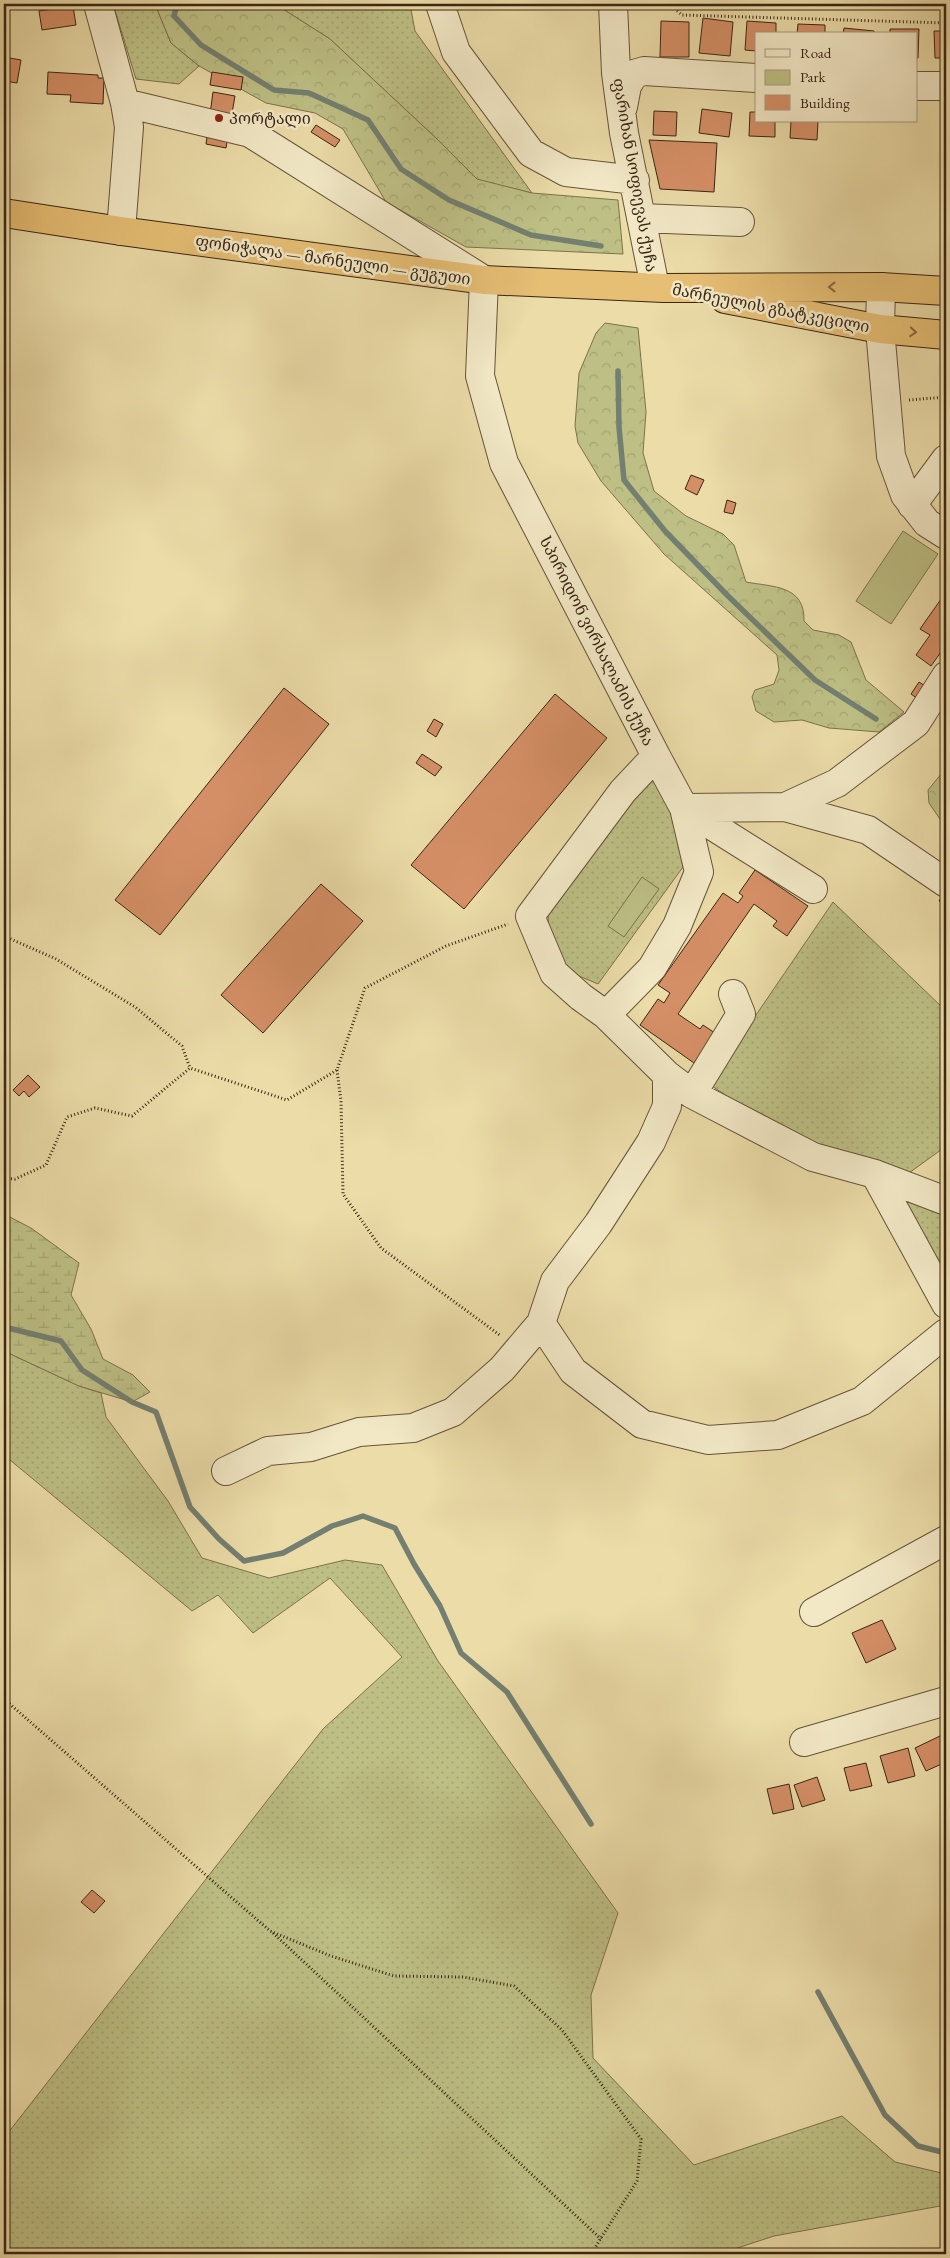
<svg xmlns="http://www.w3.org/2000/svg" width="950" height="2258" viewBox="0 0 950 2258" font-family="'EB Garamond','Noto Serif Georgian',serif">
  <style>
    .grass { fill: url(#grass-dots); stroke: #7c724c }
    .forest { fill: url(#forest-crowns); stroke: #7c724c }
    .wetland { fill: url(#wetland-marsh); stroke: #7c724c }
    .park { fill: #bdbf84; stroke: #7c724c }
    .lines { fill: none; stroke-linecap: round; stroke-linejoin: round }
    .stream { stroke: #737f70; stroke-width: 5.5 }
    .building { fill: #d58f66; stroke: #3a2614 }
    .minor-casing { stroke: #665439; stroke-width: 30 }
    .highway-casing { stroke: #3a2614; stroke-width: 30 }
    .path { stroke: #3a2614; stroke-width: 3; stroke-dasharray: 1 2.5; stroke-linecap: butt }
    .minor { stroke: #f2e8c6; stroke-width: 28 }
    .highway { stroke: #e6be74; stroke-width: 28 }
    .oneway { stroke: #876a3f }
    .poi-dot { fill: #8f2418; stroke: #f2e8c6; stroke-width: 2 }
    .labels { text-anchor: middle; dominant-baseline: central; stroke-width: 5; stroke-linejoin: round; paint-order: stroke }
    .poi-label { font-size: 16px; fill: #3a2614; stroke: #f2e8c6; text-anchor: start }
    .street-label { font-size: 16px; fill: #3a2614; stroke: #f2e8c6 }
  </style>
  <defs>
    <pattern id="grass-dots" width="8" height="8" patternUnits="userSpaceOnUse" patternTransform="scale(1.25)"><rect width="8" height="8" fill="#bdbf84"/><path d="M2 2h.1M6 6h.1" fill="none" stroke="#a3a471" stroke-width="1.8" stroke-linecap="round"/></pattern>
    <pattern id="forest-crowns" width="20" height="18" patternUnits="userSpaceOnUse" patternTransform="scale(1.25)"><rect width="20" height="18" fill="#bdbf84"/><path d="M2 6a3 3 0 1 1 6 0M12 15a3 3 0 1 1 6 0" fill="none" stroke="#a3a471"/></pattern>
    <pattern id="wetland-marsh" width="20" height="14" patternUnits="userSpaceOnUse" patternTransform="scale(1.25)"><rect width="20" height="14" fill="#bdbf84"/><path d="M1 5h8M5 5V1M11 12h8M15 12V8" fill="none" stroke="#a3a471"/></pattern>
  </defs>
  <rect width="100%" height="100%" fill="#ebdca8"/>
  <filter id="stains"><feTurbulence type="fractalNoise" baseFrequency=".004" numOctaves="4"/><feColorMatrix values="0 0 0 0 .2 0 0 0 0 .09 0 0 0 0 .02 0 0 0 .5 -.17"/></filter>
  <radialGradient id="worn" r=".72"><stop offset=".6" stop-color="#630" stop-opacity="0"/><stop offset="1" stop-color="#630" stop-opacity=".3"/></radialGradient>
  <path class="grass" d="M113,4H155L171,43L199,66L179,84L136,79Z
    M275,4H410L415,31L532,193L477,180L437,139L330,39Z
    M655,779L674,818L683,867L598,984L560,968L549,944L548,908L643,782Z
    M833,902L946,1011L945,1147L902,1178C877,1159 843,1154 813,1142C776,1126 742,1107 709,1084Z
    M893,1192L946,1216V1281Z
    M4,1351L79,1386L101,1393L106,1417L168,1501L202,1558L269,1578L345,1560L382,1565L438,1661L618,1913L591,1995L593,2058L694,2165L842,2116L895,2162L946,2174V2205L774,2236L719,2254H24L4,2246V2138L323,1729L402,1657L330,1578L253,1633L218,1595L192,1611L4,1455Z"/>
  <path class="forest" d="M155,4H275L330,39L437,139L477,179L532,193L618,200L623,254L466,247L386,202L343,129L315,113L266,103L199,66L171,43Z
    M605,323L638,328L646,412L643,453L654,491L686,516L723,534L734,545L746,582C773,587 805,585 804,621L813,630L839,635L851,642L866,680L904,712L879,732L829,728L802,720L774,722L756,711L752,697L755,690L774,684L779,670L777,655L664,554L601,481L578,443L575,426L579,373L596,333Z
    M946,768V828L929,803L928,790Z"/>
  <path class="wetland" d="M4,1214L31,1228L79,1263L71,1295L91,1329L103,1359L133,1375L150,1392L132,1402L79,1386L4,1351Z"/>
  <path class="park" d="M903,531L938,554L891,624L856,601Z
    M642,877L659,889L624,937L608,926Z"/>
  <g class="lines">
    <path class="stream" d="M177,4L174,16L201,45L274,90L309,93L368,120L401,169L449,200L531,235L601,246
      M618,371L619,427L624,480L665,531L728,596L815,680L876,719
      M4,1327L61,1341L82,1370L132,1402L156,1412L190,1507L219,1539L244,1561L283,1553L332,1526L363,1516L395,1528L414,1564L440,1606L461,1653L507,1692L591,1824
      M818,1992L885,2115L918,2146L946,2153
      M931,2254L946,2249"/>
  </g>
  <path class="building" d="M73,6L76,25L42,30L39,11Z
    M703,18L733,22L730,56L699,53Z
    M661,21L689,22V57H660Z
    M747,21L776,23V34H756V51L745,50Z
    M798,24L825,25V34H797Z
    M844,28L874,31V34H843Z
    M890,29H919L918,58H916V34H890Z
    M934,31H946V58H935Z
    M4,57L21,60L17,83L4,81Z
    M48,72L98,75V78H104L103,104L70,102L71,95L47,94Z
    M212,72L243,77L241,90L210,85Z
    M213,92L235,96L226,148L206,144Z
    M702,109L732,113L729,137L699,133Z
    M654,111L677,112L676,136L653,135Z
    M750,112H756V121H775V137L749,136Z
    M791,121H818L817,140L790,138Z
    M316,125L340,140L335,147L311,132Z
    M649,140L717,143L714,192L660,189Z
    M691,475L704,480L697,495L685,489Z
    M727,500L736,503L733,514L724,512Z
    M946,592V645L931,666L916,655L930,635L920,629Z
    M919,682L933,691L918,699L911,694Z
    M284,688L329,724L160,935L115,900Z
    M555,694L607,738L464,909L411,865Z
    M434,719L443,724L436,737L427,731Z
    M422,754L442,767L435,776L416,763Z
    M755,870L808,906L787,936L773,926L777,921L754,904L678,1014L700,1029L703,1025L715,1033L694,1063L640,1025L658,999L664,1003L670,993L658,985L723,893L738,903L743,896L739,893Z
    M321,884L363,921L263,1033L221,995Z
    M945,892L946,893V906L939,901Z
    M28,1075L40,1087L29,1097L24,1091L19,1096L13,1090Z
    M882,1620L896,1649L866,1663L852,1633Z
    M940,1736L946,1750V1762L926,1771L915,1748Z
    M908,1748L915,1776L888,1783L880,1756Z
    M866,1763L872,1786L850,1791L844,1768Z
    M817,1777L825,1800L802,1807L794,1785Z
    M789,1784L794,1809L773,1814L767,1789Z
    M92,1890L105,1901L94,1913L81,1902Z"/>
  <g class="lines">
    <defs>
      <path id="minor" d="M98,4L125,103L129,127L121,231
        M440,4L456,52L531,153L566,172L635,180
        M613,4L616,73L624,133L655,287
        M916,86H946
        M125,103L250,133L484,280L480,376L504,463L656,756L623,791L530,916L554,973L581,997L606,1015L667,1075L692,1094L813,1157L875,1174L946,1201
        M623,107L627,86L634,74L644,71L756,78
        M641,218L740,222
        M881,287L880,329L891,456L905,495L927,523L946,535
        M912,505L946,459
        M785,807L837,783L916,723L946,676
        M684,808L785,807L868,830L946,883
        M684,808L813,889
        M606,1015L652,968L677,926L699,872L684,808L656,756
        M692,1094L741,1014L733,994
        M875,1174L946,1304
        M541,1323L573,1371L642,1424L708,1440L778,1435L862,1401L946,1333
        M226,1471L268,1451L311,1447L359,1432L413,1428L453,1412L502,1369L541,1323L555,1281L598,1224L651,1142L667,1106V1075
        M814,1612L946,1540
        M804,1742L946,1701"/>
      <path id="highway" d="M4,213L121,231L484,280L664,288L881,287L946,291
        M725,299L880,329L946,335"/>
    </defs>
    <use href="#minor" class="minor-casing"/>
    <use href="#highway" class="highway-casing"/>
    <path class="path" d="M669,4L682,15L946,23
      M909,400L946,397
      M4,936L56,959L135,1007L182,1046L190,1068
      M337,1070L341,1101L343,1194L381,1248L501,1336
      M4,1178L15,1179L46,1165L67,1117L95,1108L132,1116L190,1068L287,1100L337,1070L365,988L446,946L508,924
      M4,1699L270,1931L331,1956L394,1976L463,1977L514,1986L562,2030L641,2139L637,2181L591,2254
      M273,1933L601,2239"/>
    <use href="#minor" class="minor"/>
    <use href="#highway" class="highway"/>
  </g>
  <defs><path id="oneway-chevron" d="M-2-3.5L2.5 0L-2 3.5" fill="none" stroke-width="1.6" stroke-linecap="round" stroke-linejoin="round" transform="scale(1.25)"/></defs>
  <g class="oneway">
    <use href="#oneway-chevron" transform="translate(832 287) rotate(180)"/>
    <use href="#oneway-chevron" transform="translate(913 332) rotate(4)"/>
  </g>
  <circle class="poi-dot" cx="219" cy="118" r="5"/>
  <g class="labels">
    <g class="poi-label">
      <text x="229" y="118">პორტალი</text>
    </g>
    <g class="street-label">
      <text transform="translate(635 175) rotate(80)">ფარიხან სოფიევას ქუჩა</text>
      <text transform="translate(333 260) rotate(8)">ფონიჭალა — მარნეული — გუგუთი</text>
      <text transform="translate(771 308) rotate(11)">მარნეულის გზატკეცილი</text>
      <text transform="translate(597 641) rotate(63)">სპირიდონ ვირსალაძის ქუჩა</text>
    </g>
  </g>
  <rect width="950" height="2258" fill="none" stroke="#ebdca8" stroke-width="20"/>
  <rect x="5" y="5" width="940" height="2248" fill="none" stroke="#3a2614" stroke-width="2.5"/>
  <rect x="10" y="10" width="930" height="2238" fill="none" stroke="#3a2614"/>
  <rect x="755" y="32" width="162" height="90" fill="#f2e8c6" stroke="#a89a7f"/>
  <rect x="765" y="49" width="25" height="8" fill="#f2e8c6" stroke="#a89a7f"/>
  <text x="800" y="58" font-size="15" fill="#3a2614">Road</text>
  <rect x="765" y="70" width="25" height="15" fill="#bdbf84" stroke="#a89a7f"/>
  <text x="800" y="82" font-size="15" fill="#3a2614">Park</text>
  <rect x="765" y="95" width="25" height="15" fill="#d58f66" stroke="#a89a7f"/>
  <text x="800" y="108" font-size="15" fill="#3a2614">Building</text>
  <rect width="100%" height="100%" filter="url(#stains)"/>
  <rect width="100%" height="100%" fill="url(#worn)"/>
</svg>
